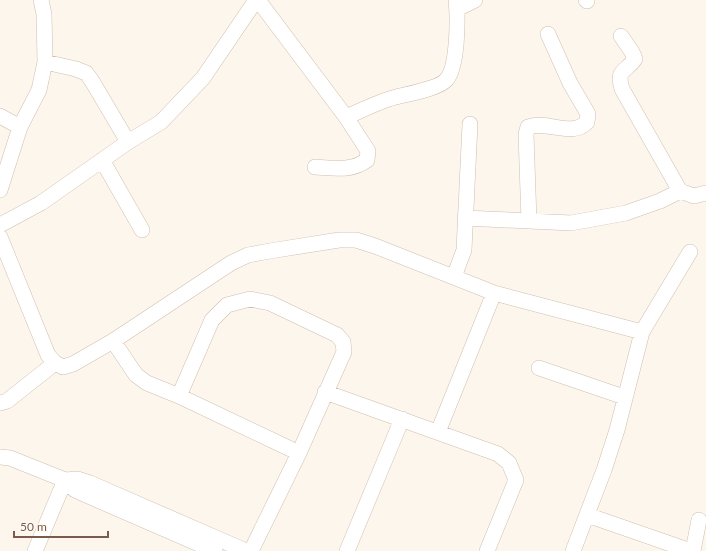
<svg xmlns="http://www.w3.org/2000/svg" width="706" height="551" viewBox="0 0 706 551" font-family="Lato,sans-serif">
  <style>
    .lines { fill: none; stroke-linecap: round; stroke-linejoin: round }
    .minor-casing { stroke: #d1beb0; stroke-width: 16 }
    .minor { stroke: #fff; stroke-width: 15 }
  </style>
  <rect width="100%" height="100%" fill="#fdf6ec"/>
  <g class="lines">
    <defs>
      <path id="minor" d="M258,0L346,117L368,151L367,160C351,172 333,168 315,167
        M586,0L587,1
        M457,9L475,0
        M621,36L632,52L635,59C625,73 616,69 622,89L680,191L694,196L706,193
        M45,62L76,69L86,73L92,81L128,142
        M0,116L20,127
        M346,117C360,111 374,104 389,99C401,95 439,89 446,80C458,68 458,17 456,0
        M102,160L142,230
        M0,190L20,127L39,90L45,62L44,14L41,0
        M465,218L571,223L626,213L660,201L680,191
        M529,221L526,134L528,127C548,120 572,138 587,122L588,114L570,83L548,34
        M0,225L41,203L128,142L161,122L203,78L256,0
        M0,237L48,355L55,363L63,367L73,364L113,341L231,263L248,255L270,251L339,240H356L375,246L494,293L642,332
        M454,277L464,250L470,124
        M113,341L136,375L147,383L179,396L299,453
        M539,368L624,397
        M325,392L498,454L509,463L516,480L487,551
        M179,396L212,320L227,305L250,299L270,303L337,335L343,342L344,352L299,453L251,551
        M0,403L7,401L55,363
        M438,432L494,293
        M0,457L10,458L65,480L75,490L86,495L215,551
        M65,480L78,479L90,483L246,551
        M587,515L691,551
        M35,551L65,480
        M347,551L402,419
        M573,551L604,470L617,430L642,332L690,252
        M693,551L699,520"/>
    </defs>
    <use href="#minor" class="minor-casing"/>
    <use href="#minor" class="minor"/>
  </g>
  <path d="M14 531v6h94v-6" fill="none" stroke="#7a5c4d" stroke-width="2"/>
  <text x="20" y="531" font-size="12" fill="#7a5c4d" stroke="#fffaf3" stroke-width="3" paint-order="stroke">50 m</text>
</svg>
